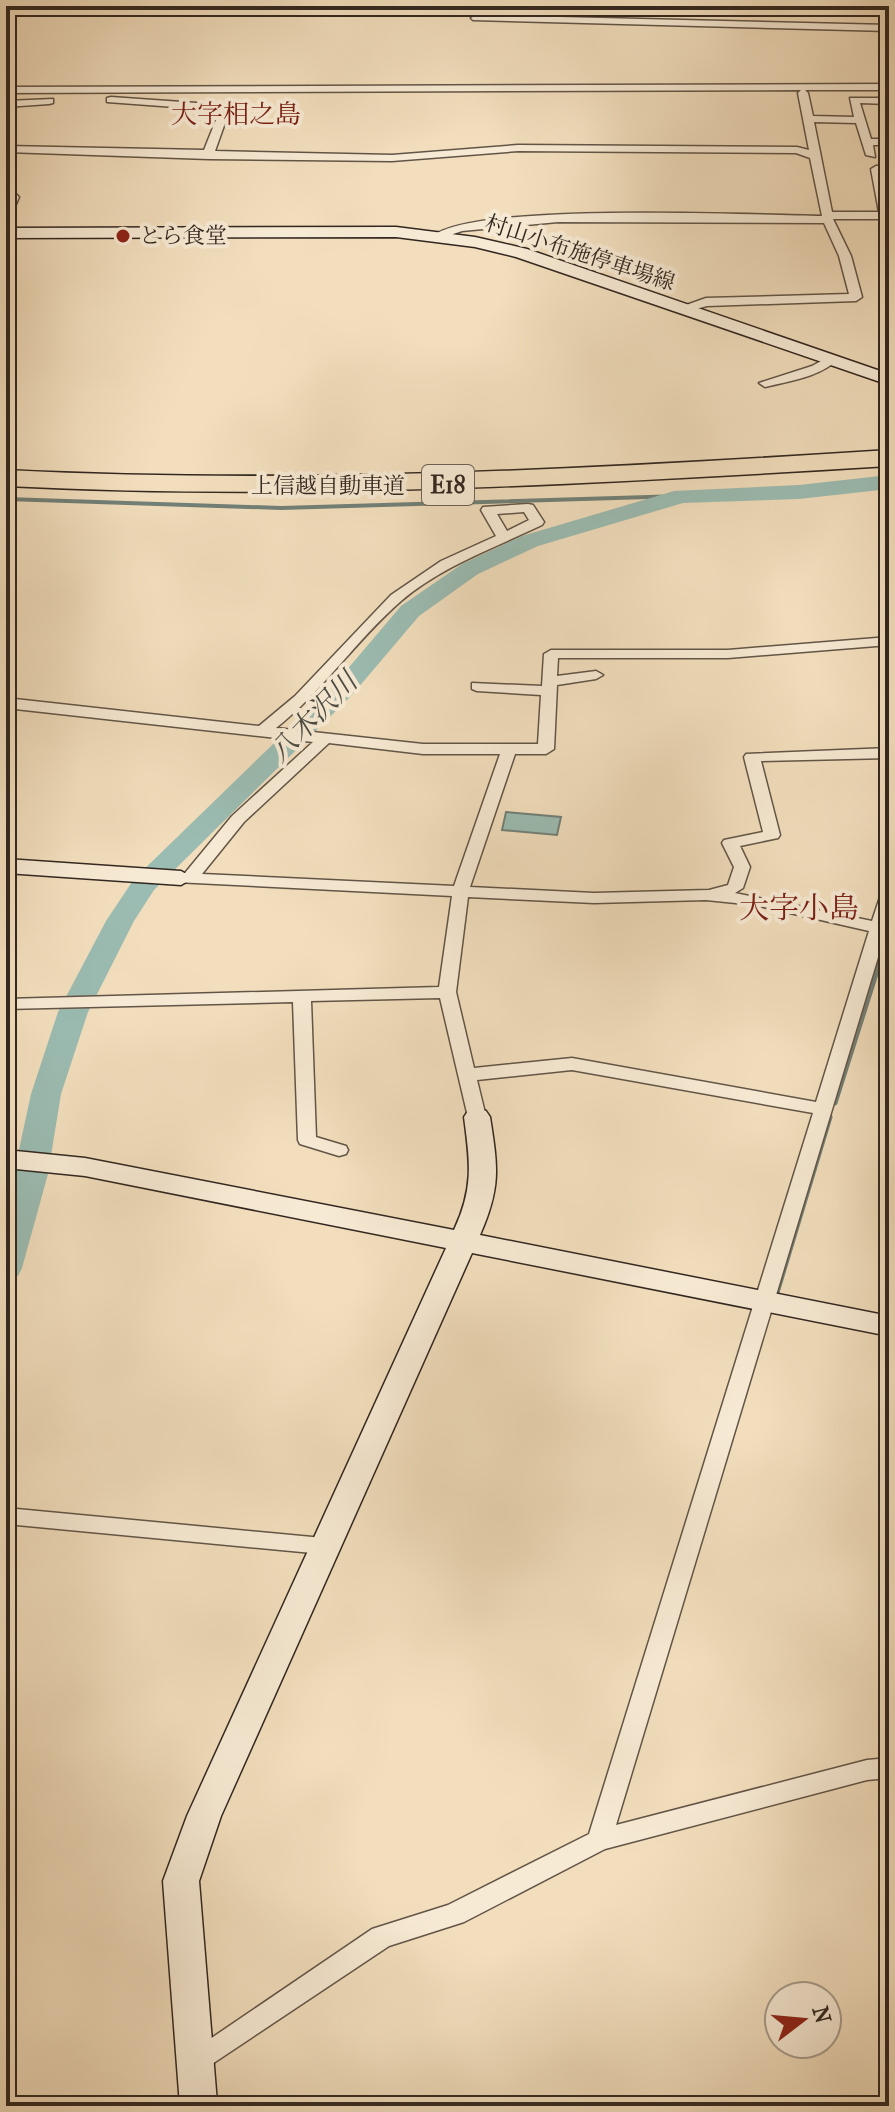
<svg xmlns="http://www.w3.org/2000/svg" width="895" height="2112" viewBox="0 0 895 2112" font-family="'IM FELL French Canon','Noto Serif JP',serif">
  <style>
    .water { fill: #9bbcb2; stroke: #718078; stroke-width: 2 }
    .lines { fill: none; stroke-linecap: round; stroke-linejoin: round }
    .stream-far1 { stroke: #718078; stroke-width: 4 }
    .stream { stroke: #718078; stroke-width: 5 }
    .river { fill: #9bbcb2; fill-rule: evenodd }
    .street-casing { stroke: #625547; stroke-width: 3 }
    .secondary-casing { stroke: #322720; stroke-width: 3 }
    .highway-casing { stroke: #322720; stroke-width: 3 }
    .street { fill: #f7ead4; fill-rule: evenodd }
    .secondary { fill: #f7ead4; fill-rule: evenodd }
    .highway { fill: #f2debd; fill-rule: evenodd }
    .poi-dot { fill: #8f2418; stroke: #f7ead4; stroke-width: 3 }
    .labels { text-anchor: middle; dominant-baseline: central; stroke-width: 8; stroke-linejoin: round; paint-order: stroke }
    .far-poi-label { font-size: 22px; fill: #322720; stroke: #f7ead4; text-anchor: start }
    .far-street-label { font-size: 22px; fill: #322720; stroke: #f7ead4 }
    .shield { fill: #f7ead4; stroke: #6d6256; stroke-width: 2 }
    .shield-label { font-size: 24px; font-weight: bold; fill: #322720 }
    .far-quarter-label { font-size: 26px; fill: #7a1f14; stroke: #f7ead4 }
    .water-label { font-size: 28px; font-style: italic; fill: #4c4c44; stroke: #f7ead4 }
    .quarter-label { font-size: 30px; fill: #7a1f14; stroke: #f7ead4 }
  </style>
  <rect width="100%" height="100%" fill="#f2debd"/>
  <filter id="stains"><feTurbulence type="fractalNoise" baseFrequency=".0025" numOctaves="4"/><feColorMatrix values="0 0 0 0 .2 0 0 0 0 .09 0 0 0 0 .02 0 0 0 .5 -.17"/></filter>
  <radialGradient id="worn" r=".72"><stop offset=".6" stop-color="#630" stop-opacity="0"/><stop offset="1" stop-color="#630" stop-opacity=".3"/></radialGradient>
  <path class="water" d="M506,812L561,817L557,835L502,830Z"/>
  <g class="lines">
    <path class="stream-far1" d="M6,499L281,508L682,496"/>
    <path class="stream" d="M835,1103L889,933
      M776,1296L830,1117"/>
    <path class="river" d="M889,475V489L799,499L683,503L538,546L478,574L419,616L352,695L154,890L134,921L88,1012L61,1094L48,1174L22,1268L18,1276L6,1279V1210L31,1094L58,1012L106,921L134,879L334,685L401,606L462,564L522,536L674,491L799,485Z"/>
    <defs>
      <path id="street" d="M476,15L889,25V31L473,20L471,18Z
        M889,84V90H805L808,93L813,116L854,117L850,98H889V104L860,103L871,139H889V145H873L875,157L866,155L856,123L814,122L832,212H879L871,169L876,166H889V172H882L889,219H833L851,256L862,297L856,301L707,306L681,313L675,309L706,298L849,294L839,256L824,223L558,222L462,231L439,239L433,236C476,202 754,215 822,216L810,158L796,153L518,151L392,161L209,159L6,152V146L204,150L216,120V110L107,102V98L111,97L225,105L226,120L215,151L392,155L518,145L797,147L809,150L798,93L801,90L6,93V87Z
        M53,99V103L49,104L6,107V101Z
        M6,184L19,197L12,214L6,217Z
        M832,355L838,359C820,377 789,381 765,387L759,383L812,366Z
        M528,504L533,505L544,522L542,525C494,548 442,566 401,601C356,640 323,691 276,728L423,744H538L541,695L477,691L472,689V683L542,686L544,654L551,650H728L889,637V645L728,658H558L557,676L596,671L603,675L596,679L557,685L554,749L546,754H515L470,887L594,893L709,890L728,885L734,867L722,843L724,840L763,832L744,757L746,754L889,748V758L761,761L780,835L778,838L740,846L750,867L743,888L735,893L872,921L881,894L889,889V935L885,934L616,1825L867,1760L889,1758V1778L867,1780L605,1849L464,1922L389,1946L194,2076L185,2072L181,2064L185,2056L372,1929L448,1905L589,1834L813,1113L572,1070L477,1080L486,1117L477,1123L468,1117L440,998L311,1001L316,1137L346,1146L348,1150L346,1154L339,1156L300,1144L298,1140L293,1002L6,1009V999L439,987L452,896L175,882L173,878L175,874L185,873L232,816L313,742L6,708V698L259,726L295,696L391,595L441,561L496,536L481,510L483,507ZM524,512L529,520L507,531L497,514ZM329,743L423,754H500L454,886L202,874L244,822ZM468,897L594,903L706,900L755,905L869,931L816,1102L572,1058L474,1068L456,992Z
        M6,1508L323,1538L331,1540L334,1546L331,1552L323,1554L6,1524Z"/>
      <path id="secondary" d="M396,227L475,237L527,249L889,374V385L516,257L475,247L396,237L6,238V228Z
        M6,859L181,871L193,878L181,885L6,873Z
        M477,1108L486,1111L490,1117C498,1168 501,1187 480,1235L889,1316V1336L472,1253L221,1816L199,1881L217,2103L216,2106H180L163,1881L187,1816L446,1248L85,1176L6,1168V1150L85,1158L454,1230C474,1187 470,1162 464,1117L468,1111Z"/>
      <path id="highway" d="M889,450V466C594,484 301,501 6,486V470C301,485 594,469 889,450Z"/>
    </defs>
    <use href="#street" class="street-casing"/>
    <use href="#secondary" class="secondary-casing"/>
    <use href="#highway" class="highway-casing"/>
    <use href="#street" class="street"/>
    <use href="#secondary" class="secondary"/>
    <use href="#highway" class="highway"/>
  </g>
  <circle class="poi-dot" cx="123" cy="236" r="8"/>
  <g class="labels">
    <g class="far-poi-label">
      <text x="139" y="236">とら食堂</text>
    </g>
    <g class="far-street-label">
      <text transform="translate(580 253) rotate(18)">村山小布施停車場線</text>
      <text x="328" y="486">上信越自動車道</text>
    </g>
    <rect class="shield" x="422" y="465" width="52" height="40" rx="6"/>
    <g class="shield-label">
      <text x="448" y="485">E18</text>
    </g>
    <g class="far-quarter-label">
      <text x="236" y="114">大字相之島</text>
    </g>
    <g class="water-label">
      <text transform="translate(313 717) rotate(-46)">八木沢川</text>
    </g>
    <g class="quarter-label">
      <text x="799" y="908">大字小島</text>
    </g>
  </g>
  <rect width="895" height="2112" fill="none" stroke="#f2debd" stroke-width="32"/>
  <rect x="8" y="8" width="879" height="2096" fill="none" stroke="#322720" stroke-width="4"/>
  <rect x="16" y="16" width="863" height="2080" fill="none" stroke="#322720" stroke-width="2"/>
  <g transform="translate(803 2020) rotate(74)"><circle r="38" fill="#f7ead4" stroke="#a89c8c" stroke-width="2"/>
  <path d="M0-6L14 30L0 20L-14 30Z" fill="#8f2418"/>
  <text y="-12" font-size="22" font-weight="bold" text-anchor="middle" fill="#322720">N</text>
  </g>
  <rect width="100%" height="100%" filter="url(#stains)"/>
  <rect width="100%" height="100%" fill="url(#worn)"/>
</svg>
